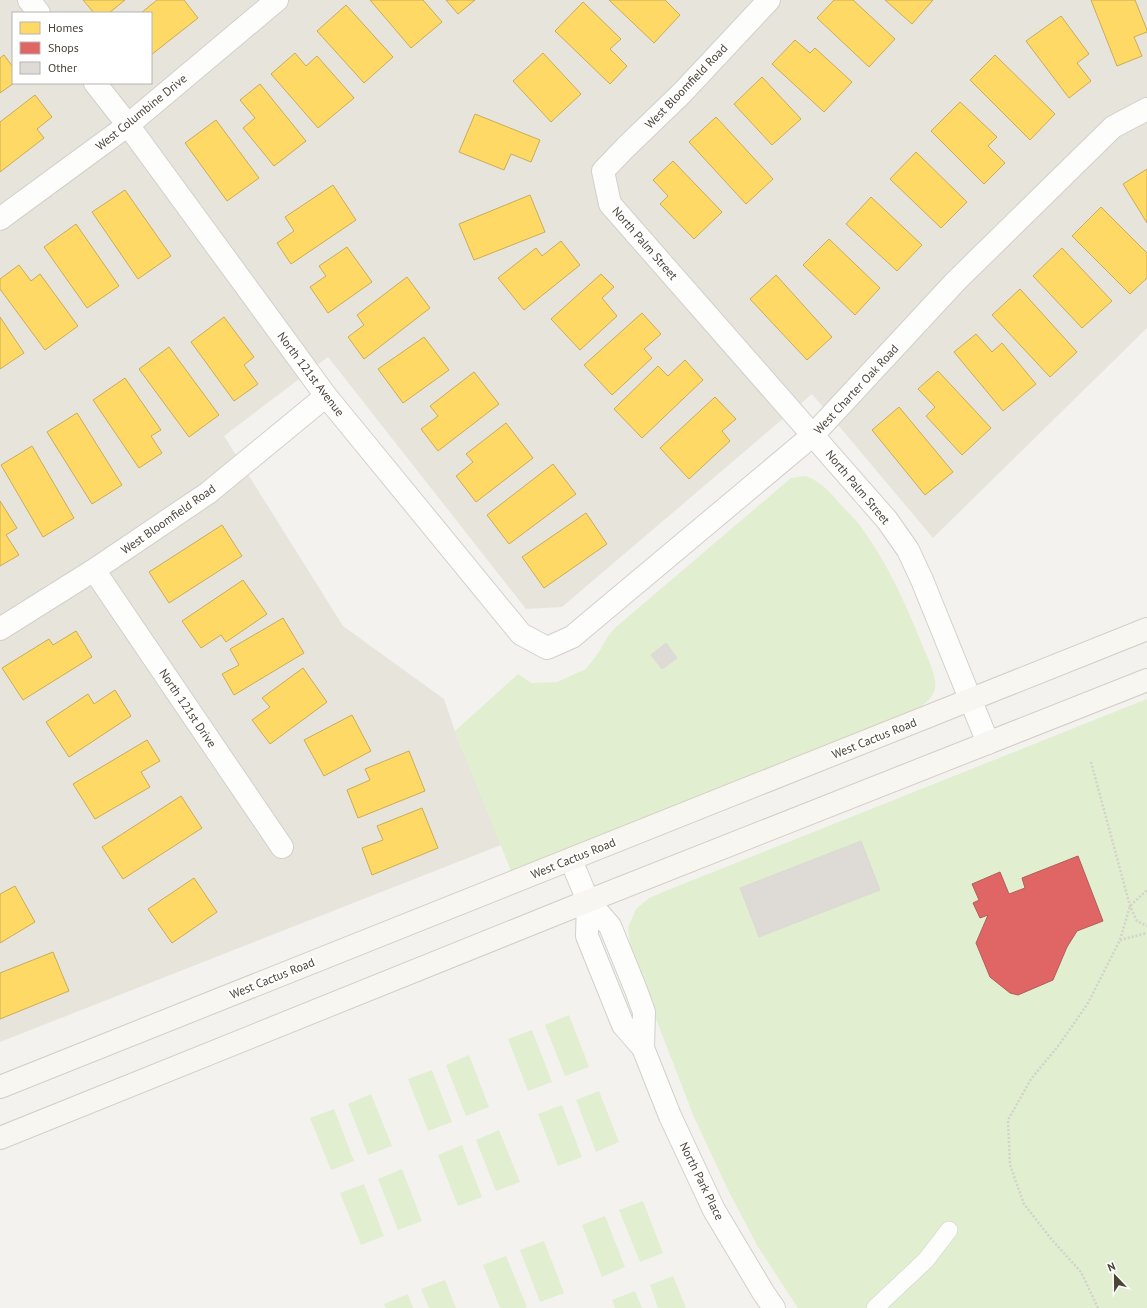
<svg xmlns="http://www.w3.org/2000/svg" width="1147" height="1308" viewBox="0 0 1147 1308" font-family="'PT Sans',sans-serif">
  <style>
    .residential { fill: #e7e4dc; fill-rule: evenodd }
    .green { fill: #e1eecf }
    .homes { fill: #ffd966; stroke: #c9ac58 }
    .shops { fill: #e06666; stroke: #b35c58 }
    .building { fill: #dedbd6; stroke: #dcd9d4 }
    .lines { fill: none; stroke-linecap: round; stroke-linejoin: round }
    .lane-casing { stroke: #d2d0cb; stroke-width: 18 }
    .street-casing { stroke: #d2d0cb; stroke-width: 24 }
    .secondary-casing { stroke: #d3cfc5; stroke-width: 24 }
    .path { stroke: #d3d2cc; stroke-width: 2.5; stroke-dasharray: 2 2; stroke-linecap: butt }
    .lane { stroke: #fdfdfc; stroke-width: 17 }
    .street { stroke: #fdfdfc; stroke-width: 22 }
    .secondary { stroke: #f7f6f1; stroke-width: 22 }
    .labels { text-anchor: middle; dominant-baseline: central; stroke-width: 4; stroke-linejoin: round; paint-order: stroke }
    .street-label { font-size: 12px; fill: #4b4439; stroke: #fff }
  </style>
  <rect width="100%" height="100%" fill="#f4f2ee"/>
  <path class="residential" d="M0,0H1147V328L933,538L812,394L562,607L526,609L328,357L224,436L343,626L444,699L455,731L501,845L0,1042ZM13,13H151V83H13Z"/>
  <path class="green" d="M806,476C822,482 831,493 842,506C850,514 858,522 864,531C888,565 906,604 921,642C926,654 934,670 935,682C937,693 929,701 920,707L511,871L455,731L518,674L531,683L557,682L586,669L599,652L608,636L616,627L791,478Z
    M1147,699V1308H798L758,1247L729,1192L694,1117L632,957L628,928L636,909L649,898L668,890Z
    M569,1015L589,1067L565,1076L545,1025Z
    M532,1030L552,1082L528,1091L508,1039Z
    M469,1055L489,1107L466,1116L446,1065Z
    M432,1070L452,1122L428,1131L408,1079Z
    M599,1091L619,1142L596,1152L576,1100Z
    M371,1094L392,1146L368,1155L348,1104Z
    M562,1105L582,1157L558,1166L538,1114Z
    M334,1109L354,1161L331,1170L310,1118Z
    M499,1130L520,1182L496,1191L476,1140Z
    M462,1145L482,1197L458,1206L438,1155Z
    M402,1169L422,1221L398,1230L378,1179Z
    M364,1184L384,1236L361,1245L340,1193Z
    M643,1201L663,1253L640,1262L619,1210Z
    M605,1216L625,1267L602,1277L582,1225Z
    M544,1241L564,1293L540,1302L520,1250Z
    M506,1256L527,1307L525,1308H500L483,1265Z
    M673,1276L686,1308H658L650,1285Z
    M445,1280L456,1308H429L421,1289Z
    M635,1291L642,1308H615L612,1300Z
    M408,1294L413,1308H386L384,1304Z"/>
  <path class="homes" d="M83,0H125L109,13H94Z
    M157,0H184L198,18L151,55V13H141Z
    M370,0H423L442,22L411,48Z
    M446,0H475L458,14Z
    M609,0H665L680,15L654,43Z
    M834,0H853L895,39L869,67L817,18Z
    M885,0H933L912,24Z
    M1091,0H1135L1147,30V32L1134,37L1142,56L1117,66Z
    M583,2L621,39L610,49L627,66L610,84L555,31Z
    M346,5L393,57L364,83L317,31Z
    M1061,16L1089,54L1077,63L1091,81L1069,98L1026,41Z
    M795,40L810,53L815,48L852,82L824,112L772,64Z
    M295,53L306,66L317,56L354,98L318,128L271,74Z
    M543,53L581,94L551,122L513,81Z
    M4,55L13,67L14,83L0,93V58Z
    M995,55L1055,114L1030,140L970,80Z
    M762,77L801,119L772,145L734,104Z
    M260,84L306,141L274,166L243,128L255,118L240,100Z
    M35,95L52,117L37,129L44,138L0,172V122Z
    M960,102L997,137L988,146L1005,163L984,184L931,131Z
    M475,114L540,140L531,162L511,154L504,170L459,152Z
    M716,117L773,179L746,204L689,142Z
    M216,120L259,178L227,201L185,143Z
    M916,152L967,202L941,228L890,179Z
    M673,161L722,212L694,239L660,204L668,196L653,180Z
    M1147,169V223L1123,184Z
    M333,185L356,220L291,264L277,243L294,231L285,217Z
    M125,190L171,256L138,279L92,212Z
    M530,195L545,232L474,260L459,224Z
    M871,197L922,245L897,271L846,224Z
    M1101,207L1147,253V278L1130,294L1072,236Z
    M76,224L119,286L87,308L44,247Z
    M829,239L880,288L855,315L803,265Z
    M561,241L580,265L524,310L498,278L536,248L542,256Z
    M347,247L372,282L328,313L310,287L326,276L319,266Z
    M1062,248L1112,301L1082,328L1033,276Z
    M19,265L31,281L40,274L78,326L45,350L0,289V279Z
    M601,274L614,287L602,298L617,316L580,350L551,319Z
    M776,275L832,337L807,360L750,299Z
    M407,277L430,308L364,359L348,337L364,325L357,315Z
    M1020,289L1077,352L1050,377L992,315Z
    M642,313L661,334L644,349L652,358L612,395L584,365Z
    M0,317L24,353L0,369Z
    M224,317L254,357L244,365L258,384L234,401L191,342Z
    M976,334L992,352L1002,343L1036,384L1003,411L954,352Z
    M424,337L449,370L403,403L378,369Z
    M169,347L219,415L189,437L139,369Z
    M685,360L703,380L642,438L614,409L658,366L668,376Z
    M938,371L991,428L962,455L926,416L935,407L918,389Z
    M474,372L499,404L438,451L421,429L438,416L430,406Z
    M125,378L161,430L151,436L162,453L139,468L93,400Z
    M715,397L736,419L722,431L730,441L689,479L660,448Z
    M899,407L953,472L925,495L872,430Z
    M77,413L122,485L92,504L47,432Z
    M506,423L533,458L476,502L456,476L473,462L466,454Z
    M32,446L74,518L43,537L1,465Z
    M553,464L576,494L509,544L487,515Z
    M0,501L17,528L6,535L19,555L0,566Z
    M586,513L607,544L544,588L522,557Z
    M222,525L242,556L169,603L149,572Z
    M243,580L267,614L226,642L221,635L201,648L182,621Z
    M283,618L304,653L234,695L222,674L239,665L230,649Z
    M76,631L92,657L23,700L2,668L49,639L53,645Z
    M303,668L327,702L270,744L252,720L270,707L262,698Z
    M115,690L131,716L69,757L46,722L88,694L94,704Z
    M352,715L371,751L324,776L304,740Z
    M147,740L160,761L141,772L150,787L95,819L73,784Z
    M409,751L425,791L358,818L347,790L370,780L365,769Z
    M181,796L202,828L123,879L102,847Z
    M422,808L438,848L372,875L362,848L383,840L377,826Z
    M194,878L217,912L172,943L148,909Z
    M15,886L35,922L0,943V894Z
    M53,952L69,991L0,1019V973Z"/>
  <path class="shops" d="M1078,856L1103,921L1077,931L1067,947L1053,980L1018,995L1010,993L990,977L976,943L988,915L980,918L973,903L979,900L972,884L1000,872L1009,894L1025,888L1022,878Z"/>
  <path class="building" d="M666,643L677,658L662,669L651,655Z
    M861,841L880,890L759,937L740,888Z"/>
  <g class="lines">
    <defs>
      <path id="lane" d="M875,1308L926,1260L949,1230"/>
      <path id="street" d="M29,0L39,13
        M769,0L682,93L626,147L603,171L610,204L887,520L908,550L922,580L988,743
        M95,83L128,125L326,396L521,634L547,648L572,637L813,435L956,281L1113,127L1147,109
        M0,219L128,125L277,0
        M94,570L282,847
        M0,629L94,570L208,493L326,396
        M571,860L588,901L610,926L636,990L644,1012L643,1048
        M588,901L587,936L623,1025L643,1048L670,1116L714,1210L763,1292L774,1308"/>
      <path id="secondary" d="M0,1087L1147,629
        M0,1138L588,901L1147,680"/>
    </defs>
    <use href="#lane" class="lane-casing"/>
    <use href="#street" class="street-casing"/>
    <use href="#secondary" class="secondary-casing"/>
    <path class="path" d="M1091,762L1130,906L1137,921L1147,926
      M1120,940L1147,933
      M1098,1308L1081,1272L1052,1240L1024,1204L1010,1165L1008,1120L1031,1079L1059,1045L1088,1003L1120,940L1130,906L1147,890"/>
    <use href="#lane" class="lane"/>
    <use href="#street" class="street"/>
    <use href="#secondary" class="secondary"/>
  </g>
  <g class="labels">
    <g class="street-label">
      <text transform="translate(686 86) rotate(-46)">West Bloomfield Road</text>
      <text transform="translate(141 112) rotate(-39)">West Columbine Drive</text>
      <text transform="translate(645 243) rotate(49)">North Palm Street</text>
      <text transform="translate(311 374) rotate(53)">North 121st Avenue</text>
      <text transform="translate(856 389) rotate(-47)">West Charter Oak Road</text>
      <text transform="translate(858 487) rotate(50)">North Palm Street</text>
      <text transform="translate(168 519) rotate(-35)">West Bloomfield Road</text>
      <text transform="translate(188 708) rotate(56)">North 121st Drive</text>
      <text transform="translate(874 738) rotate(-22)">West Cactus Road</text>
      <text transform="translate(573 858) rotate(-22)">West Cactus Road</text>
      <text transform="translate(272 978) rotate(-22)">West Cactus Road</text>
      <text transform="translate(702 1181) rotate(64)">North Park Place</text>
    </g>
  </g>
  <rect x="12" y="12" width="140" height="72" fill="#ffffff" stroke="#b7b4b0"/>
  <rect x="20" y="22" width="20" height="12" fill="#ffd966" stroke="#b7b4b0"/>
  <text x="48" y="32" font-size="12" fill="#4b4439">Homes</text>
  <rect x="20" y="42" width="20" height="12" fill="#e06666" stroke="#b7b4b0"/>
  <text x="48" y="52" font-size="12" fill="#4b4439">Shops</text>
  <rect x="20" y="62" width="20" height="12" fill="#dedbd6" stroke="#b7b4b0"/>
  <text x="48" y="72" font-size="12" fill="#4b4439">Other</text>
  <g transform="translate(1115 1276) rotate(338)" stroke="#ffffff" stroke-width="3" paint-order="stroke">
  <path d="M0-3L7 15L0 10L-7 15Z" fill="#4b4439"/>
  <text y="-6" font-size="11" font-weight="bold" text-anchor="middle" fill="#4b4439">N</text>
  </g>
</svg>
